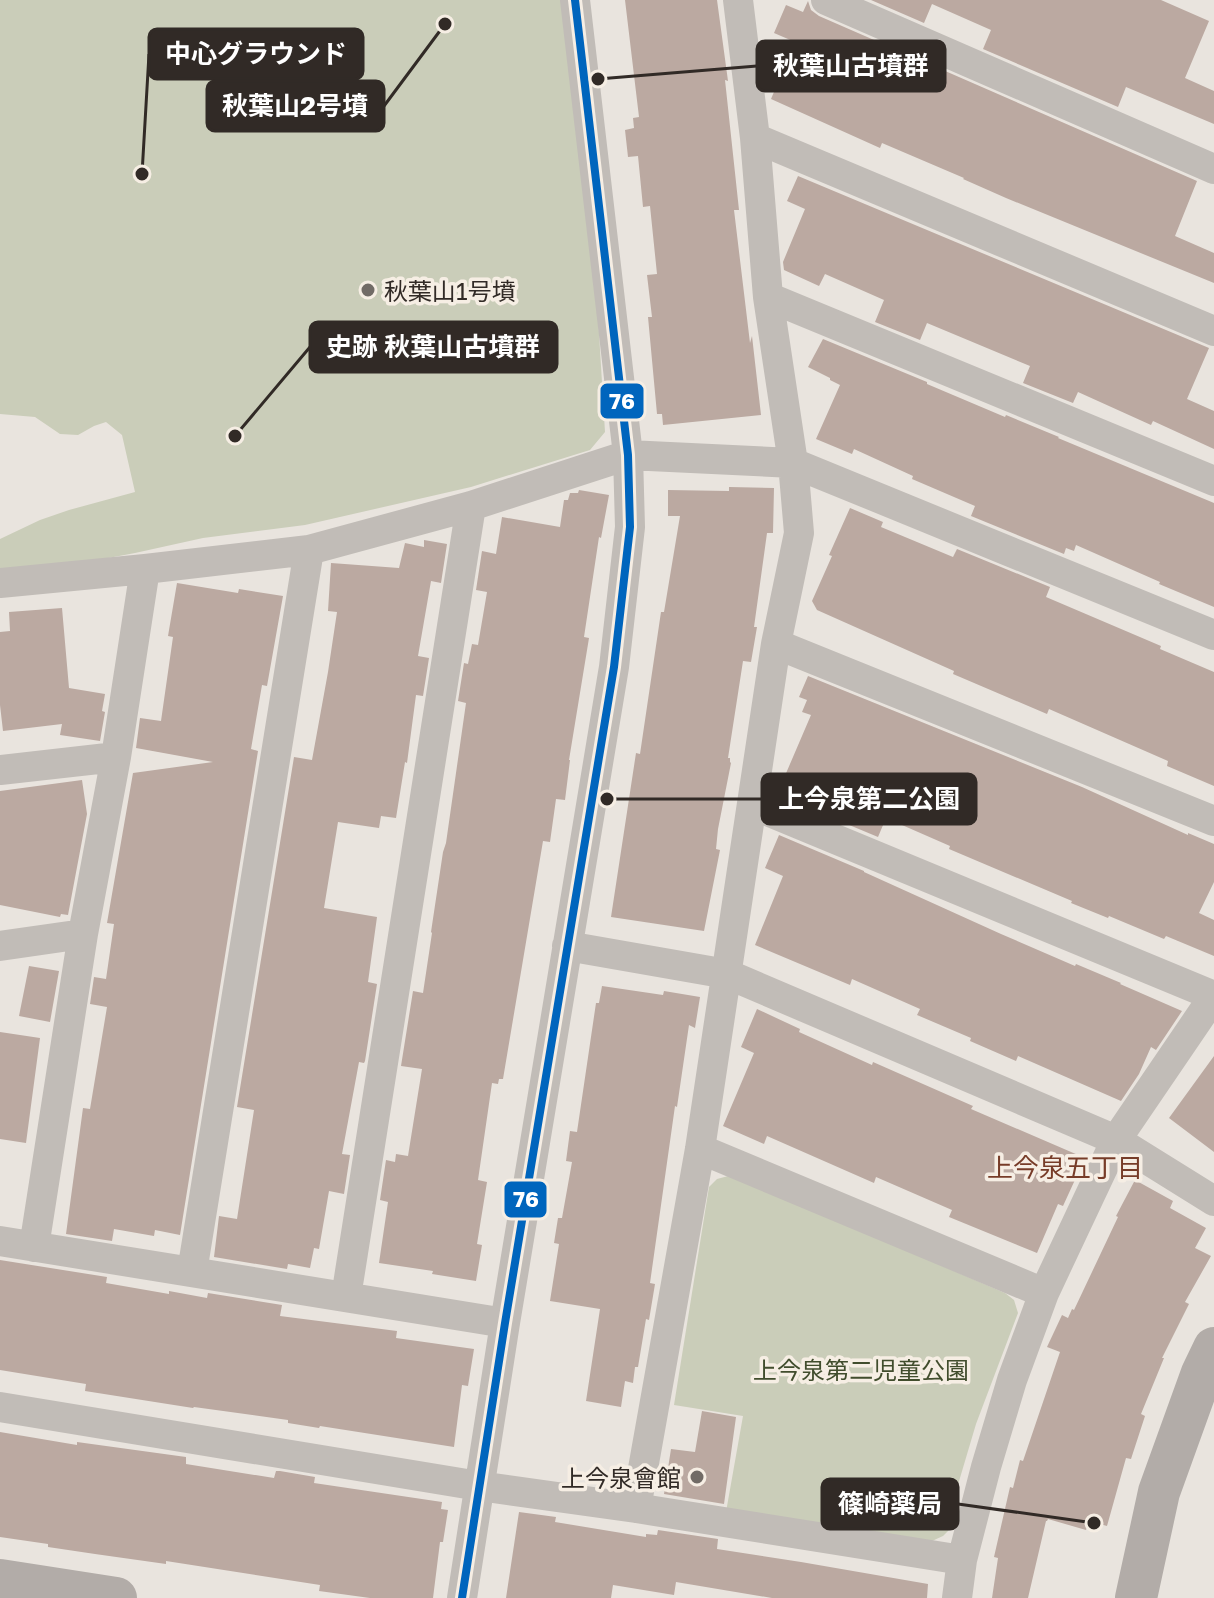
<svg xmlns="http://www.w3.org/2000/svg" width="1214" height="1598" viewBox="0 0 1214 1598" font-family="'Golos Text','Noto Sans JP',sans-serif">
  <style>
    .green { fill: #cacdb9 }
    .building { fill: #bba9a1 }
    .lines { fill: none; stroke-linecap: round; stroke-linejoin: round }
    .street { stroke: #c1bcb7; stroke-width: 30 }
    .secondary { stroke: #b2aca8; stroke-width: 42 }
    .bus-1-casing { stroke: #f6eee4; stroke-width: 14 }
    .bus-1 { stroke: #0065bd; stroke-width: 8 }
    .poi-dot { fill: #716b66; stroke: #f6eee4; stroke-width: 3 }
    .labels { text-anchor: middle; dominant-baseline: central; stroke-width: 7; stroke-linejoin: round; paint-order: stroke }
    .poi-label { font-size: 24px; fill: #312a26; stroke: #f6eee4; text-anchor: start }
    .park-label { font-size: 24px; fill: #414d2d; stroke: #f6eee4 }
    .neighbourhood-label { font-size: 26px; fill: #773c28; stroke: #f6eee4 }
    .leader { fill: none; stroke: #312a26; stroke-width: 3 }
    .callout-dot { fill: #312a26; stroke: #f6eee4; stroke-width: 3 }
    .callout { fill: #312a26; stroke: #312a26; stroke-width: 3 }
    .callout-label { font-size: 26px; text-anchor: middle; font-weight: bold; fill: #fff }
    .line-badge { stroke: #f6eee4; stroke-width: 3 }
    .badge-label { font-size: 22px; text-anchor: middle; font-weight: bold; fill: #fff }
  </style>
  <rect width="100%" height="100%" fill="#e9e4de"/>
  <path class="green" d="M0,0H563L592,218L605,432L590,450L471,487L305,525L203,538L135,553L55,568L0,570V539L40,520L69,510L135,492L122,435L106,422L94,426L78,435L60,434L35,417L0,414Z
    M732,1175L1005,1293L1014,1300L1018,1313L976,1424L957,1488L949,1530L943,1536L932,1541L726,1512L743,1416L674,1405L709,1187L717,1179Z"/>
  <path class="building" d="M625,0H717L728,81L725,80L739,210H734L750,343L752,336L761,415L663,425L662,414H657L648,317H652L647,275L657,274L650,206L643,207L638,156L628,157L625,130L634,128L633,118L639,117Z
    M871,0H1161L1209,21L1185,78L1214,91V124L1126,87L1118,107L983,49L991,30L932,4L924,23Z
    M808,1L811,10L819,16L1197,181L1175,236L1214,253V283L1006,198L963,179L964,178L882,143L880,148L771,99L795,42L774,33L786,5L803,12Z
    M798,176L1209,348L1187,399L1214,411V449L1153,421L1151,425L1078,392L1073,403L1023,383L1030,366L927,323L920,340L875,322L884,300L825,274L819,286L784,270L783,262L805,209L787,201Z
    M823,339L927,382V384L1005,417L1006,415L1059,437L1058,438L1214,503V607L1159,584L1160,582L1076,545L1074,551L1066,548L1064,554L971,516L975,506L912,479L913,476L854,449L852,454L816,439L840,385L830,380V378L808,367Z
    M729,487L774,488L773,533H767L754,627H757L751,662L743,661L728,758H730V762L731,763L718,829L716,849L720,850L704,931L611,917L636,753L640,754L661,612H664L680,516H668V490L729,491Z
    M579,490L609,495L601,538L599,537L584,637L589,638L569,760H570L565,800L556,799L550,842L543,841L503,1079H499L498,1084L492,1083L478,1180L487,1182L477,1244L482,1245L476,1281L432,1274L433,1271L379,1263L388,1202L380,1200L386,1160L395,1162L396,1154L408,1156L422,1069L401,1066L413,991L423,993L432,933L431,932L443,852L446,843L466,703L458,701L464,663L468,664L472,644L478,645L487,592L476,590L482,551L496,554L502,517L560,527L564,500H568L570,493H578Z
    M850,508L883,522L881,527L953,557L957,549L1050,587L1046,597L1161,646L1160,649L1214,672V786L1167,766L1168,761L1049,709L1047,714L953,674L954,671L817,610L812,601L832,556L829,555Z
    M424,540L447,544L441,583L431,581L418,656L429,658L423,696L416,695L407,763L405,762L396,818L381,816L379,828L338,822L324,908L377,917L368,982L377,984L365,1061L364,1063L359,1062L342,1154L350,1155L344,1194L329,1191L319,1249L314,1248L310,1268L288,1264L287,1269L214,1257L219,1216L237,1219L254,1110L237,1107L294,757L312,760L328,672L337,612L328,611L331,563L399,568L405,543L424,547Z
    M177,583L238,593L239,589L283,596L267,686L262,685L251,749L258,751L180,1235L155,1230L154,1236L114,1229L112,1241L66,1234L83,1108L90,1109L107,1007L90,1004L94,977L106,979L114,924L107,923L133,773L213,762L136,748L140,718L161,721L173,637L168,636Z
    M62,608L69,688L105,694L102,711L105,712L100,741L60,735L62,724L3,731L0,705V632L10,631L9,612Z
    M808,676L1082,787L1188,835V833L1214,844V882L1199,913L1214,920V956L1166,936L1164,939L1109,916L1108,918L1071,903L1072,901L949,849L950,846L886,818L878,837L794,802L797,792L781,785L811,715L802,712L807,700L799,697Z
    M82,780L87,814L68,915L61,914L60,917L0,905V791Z
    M779,835L864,871V872L1001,934L1075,966L1076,964L1121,983L1120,984L1182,1011L1156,1050L1151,1047L1139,1074L1121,1101L1018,1056L1016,1061L970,1041L971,1038L917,1015L920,1009L852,979L850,985L755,945L783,876L765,868Z
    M29,966L59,971L50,1022L19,1016Z
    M602,986L663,995L664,991L700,997L695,1028L689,1025L677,1107L675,1106L650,1283L655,1284L649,1320L646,1319L638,1367H635L633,1383L625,1381L621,1407L586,1401L600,1309L550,1301L559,1244L554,1243L558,1218H562L572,1162L566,1161L570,1131L577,1132L596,1003H599Z
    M757,1009L800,1029L799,1032L872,1065L873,1062L973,1106L971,1109L1085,1158L1063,1206L1058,1204L1037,1253L949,1217L952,1210L876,1177L874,1183L767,1136L764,1144L723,1126L754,1053L741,1047Z
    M0,1032L40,1038L26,1143L0,1139Z
    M1214,1056V1152L1169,1118Z
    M1135,1180L1173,1201L1170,1208L1206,1228L1195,1248L1211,1256L1185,1302L1189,1304L1162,1358H1164L1141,1414L1145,1416L1131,1459L1126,1458L1107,1526L1089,1521L1086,1530L1048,1519L1047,1521H1046L1028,1598H992L998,1558L994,1557L1010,1487L1013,1488L1020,1460L1023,1461L1060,1352L1047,1347L1062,1315L1068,1318L1072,1309L1074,1310L1118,1217L1116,1216Z
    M0,1260L107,1277L106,1283L169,1294V1291L207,1298L208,1293L282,1305L280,1316L397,1331L396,1338L474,1349L468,1386L462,1385L454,1447L320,1426L319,1428L288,1423V1420L194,1407L193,1408L85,1391L86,1384L0,1370Z
    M702,1411L736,1417L724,1504L664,1494L671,1449L695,1452Z
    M0,1432L77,1445V1442L186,1457V1464L274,1478L276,1471H280L315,1477L314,1483L442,1502L441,1509L448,1510L443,1542H440L433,1598H370L319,1591L320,1585L166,1561V1564L95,1554L48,1547V1544L0,1537Z
    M519,1512L556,1517L555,1522L646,1537V1534L657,1535L658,1530L718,1539L717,1549L801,1562L928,1584L927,1598H772L676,1582L674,1595L613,1585L611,1598H506Z"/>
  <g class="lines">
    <path class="street" d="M826,0L1214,169
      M755,138L1214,331
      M768,297L1214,481
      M0,583L145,569L309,550L471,506L628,455L793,463L1214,635
      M776,644L1214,821
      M0,770L116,757
      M753,805L1214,996
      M0,946L83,934
      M567,946L727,974L1116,1140L1214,1201
      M700,1149L1044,1293
      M0,1241L505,1323
      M34,1247L83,934L116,757L145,569
      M192,1272L309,550
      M346,1297L471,506
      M0,1407L479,1486L636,1508L962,1560
      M636,1508L700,1149L776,644L799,533L793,463L768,297L755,138L738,0
      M462,1598L505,1323L614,667L630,527L628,455L575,0
      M957,1598L962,1560L986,1467L1012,1380L1044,1293L1116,1140L1214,996"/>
    <path class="secondary" d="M0,1580L116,1598
      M1136,1598L1159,1492L1202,1373L1214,1348"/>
    <defs>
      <path id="bus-1" d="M462,1598L505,1323L614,667L630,527L628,455L575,0"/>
    </defs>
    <use href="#bus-1" class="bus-1-casing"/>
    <use href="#bus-1" class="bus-1"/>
  </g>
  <g class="poi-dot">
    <circle cx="368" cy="290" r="8"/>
    <circle cx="697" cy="1477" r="8"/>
  </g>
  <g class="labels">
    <g class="poi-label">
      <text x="384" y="290">秋葉山1号墳</text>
      <text x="681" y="1477" text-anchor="end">上今泉會館</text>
    </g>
    <g class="park-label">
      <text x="861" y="1369">上今泉第二児童公園</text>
    </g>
    <g class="neighbourhood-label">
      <text x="1065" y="1167">上今泉五丁目</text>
    </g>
  </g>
  <path class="leader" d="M142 174L149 54M598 79L757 66M445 24L384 106M235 436L310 347M607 799L762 799M1094 1523L958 1504"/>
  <g class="callout-dot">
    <circle cx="142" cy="174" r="8"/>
    <circle cx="598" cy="79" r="8"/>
    <circle cx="445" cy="24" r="8"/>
    <circle cx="235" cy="436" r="8"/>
    <circle cx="607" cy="799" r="8"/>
    <circle cx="1094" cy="1523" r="8"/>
  </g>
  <g class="callout">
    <rect x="149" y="29" width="214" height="50" rx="8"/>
    <rect x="757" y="41" width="188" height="50" rx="8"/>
    <rect x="207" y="81" width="177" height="50" rx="8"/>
    <rect x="310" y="322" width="247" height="50" rx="8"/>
    <rect x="762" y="774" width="214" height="50" rx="8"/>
    <rect x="822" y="1479" width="136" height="50" rx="8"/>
  </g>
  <g class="callout-label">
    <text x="256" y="63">中心グラウンド</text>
    <text x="851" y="75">秋葉山古墳群</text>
    <text x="295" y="115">秋葉山2号墳</text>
    <text x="433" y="356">史跡 秋葉山古墳群</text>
    <text x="869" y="808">上今泉第二公園</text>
    <text x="890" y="1513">篠崎薬局</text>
  </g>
  <g class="line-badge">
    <rect x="599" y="382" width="46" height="38" rx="8" fill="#0065bd"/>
    <rect x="503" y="1180" width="45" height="39" rx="8" fill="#0065bd"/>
  </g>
  <g class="badge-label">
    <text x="622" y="409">76</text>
    <text x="526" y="1207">76</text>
  </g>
</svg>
